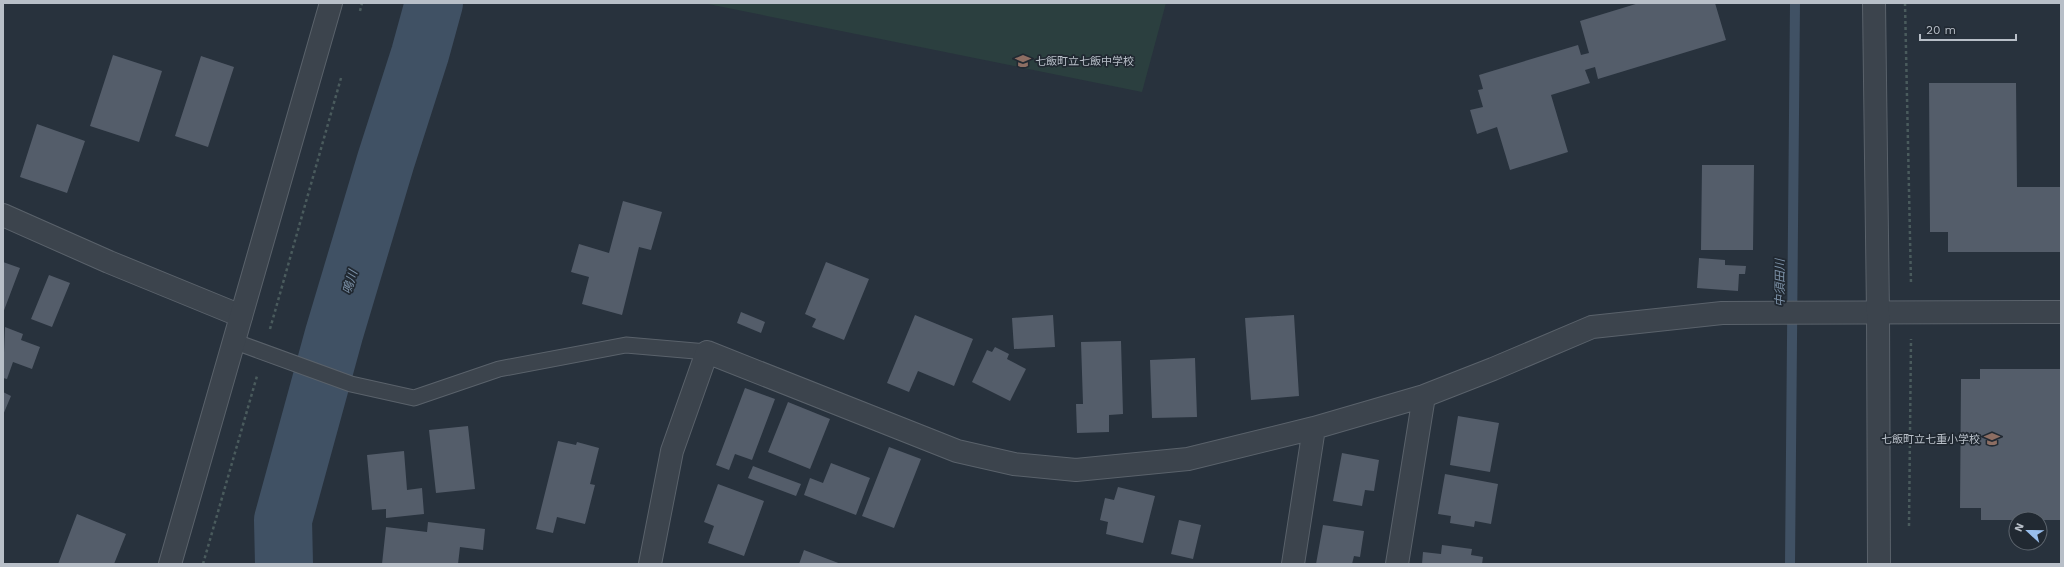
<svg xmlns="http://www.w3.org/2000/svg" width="2064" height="567" viewBox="0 0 2064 567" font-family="'Work Sans','Noto Sans JP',sans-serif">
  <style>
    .green { fill: #2b3f3f }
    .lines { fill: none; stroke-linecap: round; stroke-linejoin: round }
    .stream { stroke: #405164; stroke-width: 10 }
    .river { stroke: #405164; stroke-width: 58 }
    .building { fill: #545d6a }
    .service-casing { stroke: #5a626b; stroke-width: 17 }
    .minor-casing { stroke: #5a626b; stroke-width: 24 }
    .tertiary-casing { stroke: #5a626b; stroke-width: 24 }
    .path { stroke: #4a5b5d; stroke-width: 2.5; stroke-dasharray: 3 3; stroke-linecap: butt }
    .service { stroke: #3c444d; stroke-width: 15 }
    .minor { stroke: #3c444d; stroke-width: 22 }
    .tertiary { stroke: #3c444d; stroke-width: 22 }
    .labels { text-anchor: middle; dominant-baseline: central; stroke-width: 3.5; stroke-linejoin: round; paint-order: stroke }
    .poi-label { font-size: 11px; fill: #b8bfc8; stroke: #212932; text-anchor: start }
    .water-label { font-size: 12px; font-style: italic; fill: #7c91a7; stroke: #212932 }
  </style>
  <rect width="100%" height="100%" fill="#28323d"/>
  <path class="green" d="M703,3H1166L1142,92Z"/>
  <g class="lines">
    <path class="stream" d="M1790,564L1795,3"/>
    <path class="river" d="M284,564L283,520L334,334L386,160L420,54L434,3"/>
  </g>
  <path class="building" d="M1639,3H1715L1726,40L1598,79L1595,67L1585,70L1590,83L1551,95L1568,152L1510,170L1497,127L1477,134L1470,110L1483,107L1478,90L1483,89L1479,75L1578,45L1581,55L1589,53L1580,21Z
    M113,55L162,71L139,142L90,126Z
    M201,56L234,67L208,147L175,136Z
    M1929,83H2016L2017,187H2061V252H1948V232H1930Z
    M37,124L85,141L67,193L20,177Z
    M1702,165H1754L1753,250H1701Z
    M623,201L662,212L651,250L639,247L622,315L582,304L589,277L571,272L579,244L609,253Z
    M1699,258L1725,260V265L1746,266L1745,274H1739L1738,291L1697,288Z
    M3,262L20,268L3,313Z
    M826,262L869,279L844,340L812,327L816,319L805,314Z
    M49,275L70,283L52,327L31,319Z
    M741,312L765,322L761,333L737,323Z
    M915,315L973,339L954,386L918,371L909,392L887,383Z
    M1053,315L1055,347L1014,349L1012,318Z
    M1294,315L1299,396L1251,400L1245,318Z
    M5,327L23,334L21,340L40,347L32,369L13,362L7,379L3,378Z
    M1121,341L1123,414L1109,415V432L1077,433L1076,404H1083L1081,342Z
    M995,347L1009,354L1007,359L1026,369L1010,401L972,382L987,350L992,352Z
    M1195,358L1197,417L1152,418L1150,360Z
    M1980,369H2061V520H1981V508H1960L1961,379H1980Z
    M745,388L775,399L752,460L735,454L729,470L716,465Z
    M3,392L11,396L3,415Z
    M788,402L830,419L810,469L768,452Z
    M1458,416L1499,423L1490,472L1450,465Z
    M468,426L475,489L436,493L429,430Z
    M558,441L576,445L577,442L599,448L590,484L595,485L585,524L557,517L553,533L536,529Z
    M889,447L921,459L894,528L862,516Z
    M404,451L407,490L422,488L424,514L386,518V509L372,510L367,455Z
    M1342,453L1379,460L1374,491L1365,490L1362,506L1333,501Z
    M831,463L870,478L856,515L804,495L810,478L823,483Z
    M753,466L801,484L796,496L748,478Z
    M1445,474L1498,484L1491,524L1475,521L1474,527L1450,523L1451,516L1438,514Z
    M718,484L764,501L744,556L708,543L714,526L704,522Z
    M1118,487L1155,496L1143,543L1106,534L1108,522L1100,520L1105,498L1114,500Z
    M77,514L126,534L114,564H58Z
    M1179,520L1201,525L1193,559L1171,554Z
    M428,522L485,529L483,550L460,547L458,564H382L386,527L427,532Z
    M1323,525L1364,531L1360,557L1354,556L1352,564H1316Z
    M1442,545L1472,549L1471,555L1483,557L1482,564H1422L1423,552L1441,554Z
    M804,550L841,564H799Z"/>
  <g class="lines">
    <defs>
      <path id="service" d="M233,341L351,384L414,398L499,369L626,345L707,352"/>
      <path id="minor" d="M3,215L109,262L241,316
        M650,564L672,451L707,352L957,451L1014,464L1076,470L1188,459L1314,428L1424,396L1493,369L1592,327L1722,313L2061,312
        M1293,564L1314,428
        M1397,564L1424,396"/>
      <path id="tertiary" d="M1874,3L1878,313L1879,564
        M170,564L331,3"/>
    </defs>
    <use href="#service" class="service-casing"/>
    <use href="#minor" class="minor-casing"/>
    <use href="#tertiary" class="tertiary-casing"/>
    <path class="path" d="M1905,3L1911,284
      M360,11L362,3
      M270,329L341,78
      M1909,526L1911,339
      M203,564L257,376"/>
    <use href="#service" class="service"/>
    <use href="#minor" class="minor"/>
    <use href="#tertiary" class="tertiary"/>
  </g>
  <defs>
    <symbol id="school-bare" viewBox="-9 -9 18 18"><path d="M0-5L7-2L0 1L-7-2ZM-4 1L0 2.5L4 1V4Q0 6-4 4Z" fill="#8d6e63" stroke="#212932" stroke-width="2.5" paint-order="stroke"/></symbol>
  </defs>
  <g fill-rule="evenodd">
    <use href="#school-bare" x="1012" y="50" width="22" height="22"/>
    <use href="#school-bare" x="1981" y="428" width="22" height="22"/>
  </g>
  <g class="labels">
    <g class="poi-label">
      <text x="1035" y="61">七飯町立七飯中学校</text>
      <text x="1980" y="439" text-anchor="end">七飯町立七重小学校</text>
    </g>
    <g class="water-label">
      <text transform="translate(350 282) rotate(-73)">鳴川</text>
      <text transform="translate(1780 283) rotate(-90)">中須田川</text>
    </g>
  </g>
  <rect width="2064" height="567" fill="none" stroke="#b8bfc8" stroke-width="8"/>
  <g transform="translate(2028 531) rotate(292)"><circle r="19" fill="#212932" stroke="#5d656e"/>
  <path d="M0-3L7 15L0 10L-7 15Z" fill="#99beec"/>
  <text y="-6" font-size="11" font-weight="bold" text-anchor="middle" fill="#b8bfc8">N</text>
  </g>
  <path d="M1920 34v6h96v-6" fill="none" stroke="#b8bfc8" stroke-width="2"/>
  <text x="1926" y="34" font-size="12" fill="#b8bfc8" stroke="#212932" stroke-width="3" paint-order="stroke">20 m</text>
</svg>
